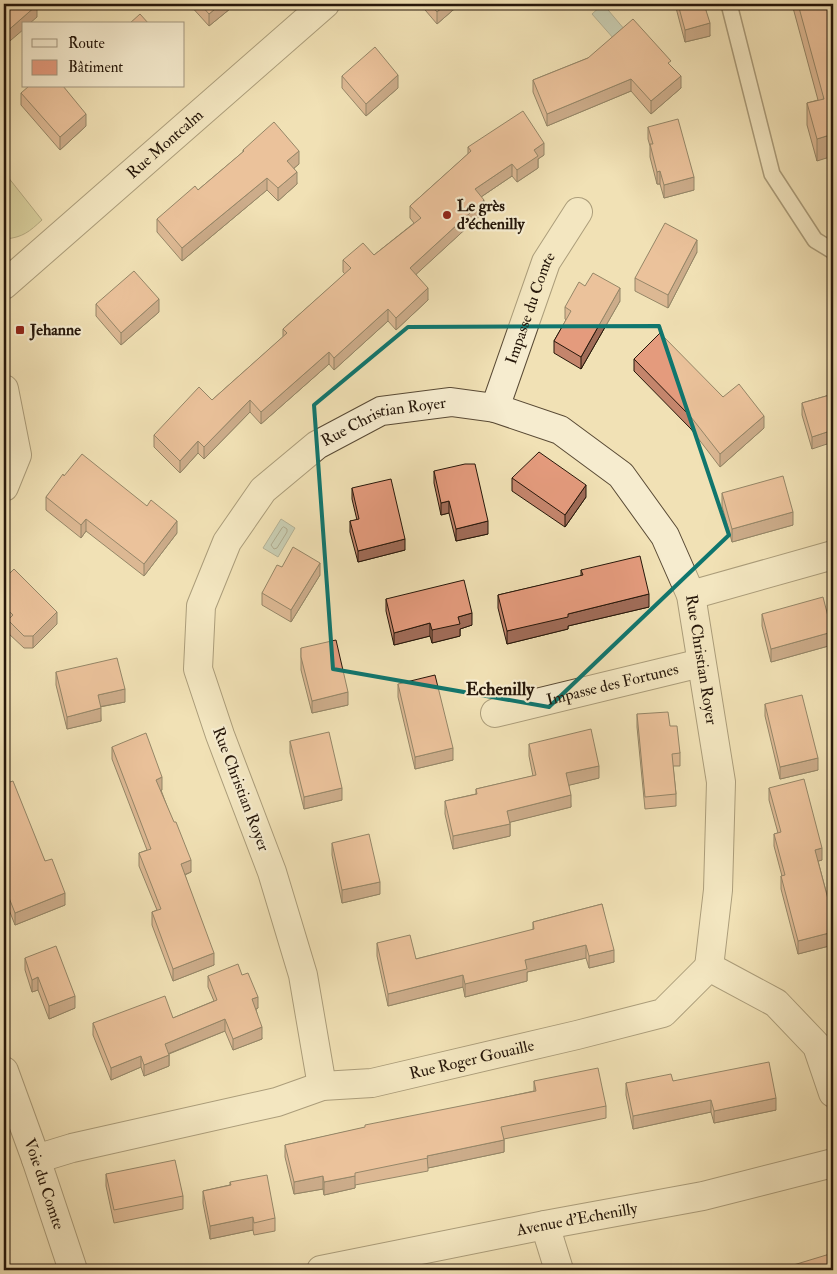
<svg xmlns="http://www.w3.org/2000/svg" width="837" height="1274" viewBox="0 0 837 1274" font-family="'IM FELL Double Pica',serif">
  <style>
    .green { fill: #c0c18a; stroke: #736c4a }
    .water { fill: #9ebbb7; stroke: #6e7972 }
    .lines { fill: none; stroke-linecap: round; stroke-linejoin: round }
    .shore { stroke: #626960; stroke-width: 1 }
    .service-casing { stroke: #594a35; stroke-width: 18 }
    .minor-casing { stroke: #594a35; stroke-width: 30 }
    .tertiary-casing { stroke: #594a35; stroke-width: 30 }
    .service { stroke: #f6eccf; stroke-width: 15 }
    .minor { stroke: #f6eccf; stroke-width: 28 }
    .tertiary { stroke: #f6eccf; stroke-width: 28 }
    .wall { fill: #c4856c; stroke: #26170a }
    .shaded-wall { fill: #a06c58; stroke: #26170a }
    .building { fill: #e49b7d; stroke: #26170a }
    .marked { fill: none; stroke: #0f766e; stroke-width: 4; stroke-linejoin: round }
    .poi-dot { fill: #8f2418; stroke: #f6eccf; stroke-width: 2 }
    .labels { text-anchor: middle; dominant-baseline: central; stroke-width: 4.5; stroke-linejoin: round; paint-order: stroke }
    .street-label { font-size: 16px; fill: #26170a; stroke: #f6eccf }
    .poi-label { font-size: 16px; font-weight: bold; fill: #26170a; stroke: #f6eccf; text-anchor: start }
    .neighbourhood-label { font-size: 18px; font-weight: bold; fill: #26170a; stroke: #f6eccf }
  </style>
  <rect width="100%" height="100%" fill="#f1e1b5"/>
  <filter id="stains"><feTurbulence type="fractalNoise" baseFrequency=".004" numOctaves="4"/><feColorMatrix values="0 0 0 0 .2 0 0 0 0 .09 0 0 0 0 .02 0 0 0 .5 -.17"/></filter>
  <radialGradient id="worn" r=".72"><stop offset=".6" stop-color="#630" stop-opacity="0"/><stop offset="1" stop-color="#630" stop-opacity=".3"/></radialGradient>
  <path class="green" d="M4,172L42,220C29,232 23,237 6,239L4,238Z"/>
  <path class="water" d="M603,4L625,30L614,39L592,14Z
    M281,519L295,528L278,557L263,548Z"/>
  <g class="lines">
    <path class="shore" d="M284,527L287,529V532L277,548L274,549L271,545L282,528Z"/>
    <defs>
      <path id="service" d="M729,4L772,174L815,240L833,251"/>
      <g id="minor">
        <path id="s1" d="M4,285L325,4"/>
        <path d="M4,389L17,455L4,487"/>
        <path id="s2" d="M495,408L546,262L578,212"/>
        <path d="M691,595L833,555"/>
        <path id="s3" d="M495,713L701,663"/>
        <path id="s4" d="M4,1071L36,1159L73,1270"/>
        <path id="s5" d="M322,1086L303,975L272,872L220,735L198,669L201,606L227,542L263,490L317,445L381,411L451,402L495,408L560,430L621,475L665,536L691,595L721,782L718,890L709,967"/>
        <path id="s6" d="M36,1159L72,1148L277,1102L322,1086L372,1083L577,1035L663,1013L709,967L776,1003L817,1046L833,1093"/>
        <path d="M545,1225L559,1270"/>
      </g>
      <g id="tertiary">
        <path id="s7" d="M321,1270L545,1225L703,1196L833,1163"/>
      </g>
    </defs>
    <use href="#service" class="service-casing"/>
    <use href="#minor" class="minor-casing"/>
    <use href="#tertiary" class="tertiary-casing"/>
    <use href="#service" class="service"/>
    <use href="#minor" class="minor"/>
    <use href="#tertiary" class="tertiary"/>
  </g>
  <path class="wall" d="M189,4H236L209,26Z
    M420,4H460L437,24Z
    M675,4H704L710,36L685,42Z
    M792,4H833L817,161L807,125V103L818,100Z
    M588,58L671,66L681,88L651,114L631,91L547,126L533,92V80Z
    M342,76L398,88L366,116L342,88Z
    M21,93L86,126L60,150L21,105Z
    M648,127L694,190L664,198L660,184H657L650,157V146L648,139Z
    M468,147L544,155L538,159V168L517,182L512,176L481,197L484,212L416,274L428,300L396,330L388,321L334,370L329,364L261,424L250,412L204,459L198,453L180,473L154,447V435L212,400L283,337V329L345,274L343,272V260L374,255L414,223L410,218V206L468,154Z
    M243,150L299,164L294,168L297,184L278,201L267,190L182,261L157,232V219L198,190L243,152Z
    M697,252L668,308L635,291V278Z
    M585,286L620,301L581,369L554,353V341L566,320L565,319V307Z
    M96,304L159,312L121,345L96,316Z
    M634,359L723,397L764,428L720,467L691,429L634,371Z
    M833,394L812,449L802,415V403Z
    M434,471L488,534L456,541L449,513L441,515L434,483Z
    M64,476L177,533L144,576L86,531L81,538L46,510V497Z
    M512,478L586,497L565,527L512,491Z
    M352,488L405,550L358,562L350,532V521L357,520L352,499Z
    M722,493L793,525L732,542L722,506Z
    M282,567L320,575L291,622L262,605V593Z
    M581,570L649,607L568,626V629L507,644L498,608V595L581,576Z
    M4,579L57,624L33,648H24L8,633V623L4,619Z
    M386,599L472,625L460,629V636L432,643L430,636L394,645L386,611Z
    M762,614L832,645L771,662L762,626Z
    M301,648L348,705L312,713L301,670Z
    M56,672L125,702L100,707L101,721L67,729L56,685Z
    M398,684L453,760L415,769L398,697Z
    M765,704L818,770L780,779L765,716Z
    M637,714L670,726L680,753V766H673L676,794V806L645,809L637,727Z
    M290,741L342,800L304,809L290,753Z
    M529,744L599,778L569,785L571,807L510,822V836L453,849L445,814V801L476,794V789L533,776L529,756Z
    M112,747L162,790H161L191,872L185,875L214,965L173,981L152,925V912L157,910L139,866V853L147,850L112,759Z
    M4,784L45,861L65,905L15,925L4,897Z
    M769,788L822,860L818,861L833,918V945L798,954L781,889V876H782L774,846V834L778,833L769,800Z
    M332,843L380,894L342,903L332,855Z
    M602,904L614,962L589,968L586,958L527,972V981L465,997L463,987L388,1006L377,956V943L416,959L533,930V922Z
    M25,958L75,1008L49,1019L38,990L32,992L25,970Z
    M242,975L258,1008L256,1009L262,1039L233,1050L225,1031L169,1054V1066L144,1076L141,1067L111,1080L93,1035V1023L173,1018L214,1001L208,987V976Z
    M534,1081L606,1106V1118L504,1139V1152L428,1168V1171L355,1185V1188L324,1195L323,1189L294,1194L285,1157V1145L534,1091Z
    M673,1081L776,1110L714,1123L711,1112L633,1129L626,1095V1083Z
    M106,1174L183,1196V1209L114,1223L106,1186Z
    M230,1182L275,1218V1231L254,1235L253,1230L210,1239L203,1203V1191L230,1185Z"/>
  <path class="shaded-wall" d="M221,4H236L209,26V14Z
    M446,4H460L437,24V12Z
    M37,5V17L29,24H24V29L4,46V34Z
    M710,23V36L685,42V30Z
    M398,75V88L366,116V104Z
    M681,76V88L651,114V101Z
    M631,79V91L547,126V114Z
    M86,114V126L60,150V137Z
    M833,134V156L817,161V139Z
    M544,143V155L538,159V168L517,182V170L534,150Z
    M299,151V164L287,174V161Z
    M512,164V176L475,201V189Z
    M660,171V184H657V172Z
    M297,172V184L278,201V188Z
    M694,177V190L664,198V185Z
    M267,178V190L182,261V248Z
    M484,200V212L410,280V268Z
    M697,240V252L668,308V295Z
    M428,288V300L396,330V318Z
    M620,288V301L581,369V357Z
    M159,299V312L121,345V333Z
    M388,309V321L334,370V358Z
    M329,352V364L261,424V412Z
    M250,400V412L204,459V447Z
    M764,416V428L720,467V454Z
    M833,430V442L812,449V437Z
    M198,441V453L180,473V461Z
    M586,485V497L565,527V515Z
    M449,501V513L441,515V503Z
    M793,512V525L732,542V529Z
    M86,519V531L81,538V525Z
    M177,521V533L144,576V564Z
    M488,521V534L456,541V529Z
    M405,539V550L358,562V551Z
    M320,563V575L291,622V610Z
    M649,594V607L568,626V629L507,644V631L568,614Z
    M57,612V624L33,648V636Z
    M472,613V625L460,629V636L432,643V630L458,617Z
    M430,623V636L394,645V633Z
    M832,632V645L771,662V649Z
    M125,689V702L98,707V695Z
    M348,692V705L312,713V701Z
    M101,708V721L67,729V717Z
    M453,748V760L415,769V757Z
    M818,758V770L780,779V767Z
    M599,766V778L566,786V773Z
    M162,777V790L156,792V780Z
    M342,788V800L304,809V797Z
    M571,795V807L507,823V811Z
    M510,824V836L453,849V836Z
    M822,848V860L815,862V850Z
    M191,860V872L181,876V864Z
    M380,882V894L342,903V890Z
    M65,893V905L15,925V913Z
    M833,932V945L798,954V941Z
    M586,945V958L527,972V981L465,997V984L525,960Z
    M614,950V962L589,968V956Z
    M214,953V965L173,981V969Z
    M463,975V987L388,1006V994Z
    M38,977V990L32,992V980Z
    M75,996V1008L49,1019V1006Z
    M258,997V1008L252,1011V999Z
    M225,1019V1031L165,1055V1044Z
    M262,1027V1039L233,1050V1039Z
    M169,1055V1066L144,1076V1065Z
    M141,1056V1067L111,1080V1068Z
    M776,1098V1110L714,1123V1111Z
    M711,1100V1112L633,1129V1116Z
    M504,1140V1152L428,1168L427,1156Z
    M323,1176V1189L294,1194V1182Z
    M355,1176V1188L324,1195V1182Z
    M253,1217V1230L210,1239V1226Z"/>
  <path class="building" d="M4,4H36L37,5L4,34Z
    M200,4H221L209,14Z
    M430,4H446L437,12Z
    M678,4H704L710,23L685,30Z
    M798,4H833V134L817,139L807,103L824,99Z
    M140,14L149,24H129Z
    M633,19L671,61L668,63L681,76L651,101L631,79L547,114L533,80L588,58Z
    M375,47L398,75L366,104L342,76Z
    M29,86H63L86,114L60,137L21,93Z
    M523,111L544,143L534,150L538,156L517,170L512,164L475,189L484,200L410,268L428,288L396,318L388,309L334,358L329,352L261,412L250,400L204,447L198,441L180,461L154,435L199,387L212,400L287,333L283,329L351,268L343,260L363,243L374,255L421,218L410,206L471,151L468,147Z
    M678,119L694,177L664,185L660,171L657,172L650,144H653L648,127Z
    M274,122L299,151L287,161L297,172L278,188L267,178L182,248L157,219L195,186L198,190L244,151L243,150Z
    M665,223L697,240L668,295L635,278Z
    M134,271L159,299L121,333L96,304Z
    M593,273L620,288L581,357L554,341L571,311L565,307L579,282L585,286Z
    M660,333L723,397L739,384L764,416L720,454L691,417L634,359Z
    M833,394V430L812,437L802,403Z
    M539,452L586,485L565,515L512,478Z
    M82,454L147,506L151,500L177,521L144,564L86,519L81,525L46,497L63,474L64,476Z
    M465,464H475L488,521L456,529L449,501L441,503L434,471Z
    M783,476L793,512L732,529L722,493Z
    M391,479L405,539L358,551L350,521L359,519L352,488Z
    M293,547L320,563L291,610L262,593L277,565L282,567Z
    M640,556L649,594L568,614V617L507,631L498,595L583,575L581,570Z
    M14,569L57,612L33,636H24L8,620L13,615L4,606V579Z
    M464,580L472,613L458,617L460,624L432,630L430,623L394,633L386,599Z
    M823,597L832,632L771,649L762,614Z
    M336,640L348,692L312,701L301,657V648Z
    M117,658L125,689L98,695L101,708L67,717L56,672Z
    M435,675L453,748L415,757L398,684Z
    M802,695L818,758L780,767L765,704Z
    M668,712L670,726H677L680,753L672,754L676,794L645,797L637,714Z
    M591,729L599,766L566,773L571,795L507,811L510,824L453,836L445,801L477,794L476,789L536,775L529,744Z
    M329,732L342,788L304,797L290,741Z
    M146,733L162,777L156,780L174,822H176L191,860L181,864L214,953L173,969L152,912L161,909L139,853L151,849L112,747Z
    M804,779L822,848L815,850L833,918V932L798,941L781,876L785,875L774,834L781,832L769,788Z
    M13,781L45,861L52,859L65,893L15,913L4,885V784Z
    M369,834L380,882L342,890L332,843Z
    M602,904L614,950L589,956L586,945L525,960L527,969L465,984L463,975L388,994L377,943L410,935L416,959L534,929L533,922Z
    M56,946L75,996L49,1006L38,977L32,980L25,958Z
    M238,964L242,975L248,973L258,997L252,999L262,1027L233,1039L225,1019L165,1044L169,1055L144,1065L141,1056L111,1068L93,1023L165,996L173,1018L217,1000L208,976Z
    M769,1062L776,1098L714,1111L711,1100L633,1116L626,1083L671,1074L673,1081Z
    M598,1068L606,1106L501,1127L504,1140L427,1156L428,1158L355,1173V1176L324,1182L323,1176L294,1182L285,1145L365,1127V1125L536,1091L534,1081Z
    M175,1160L183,1196L114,1210L106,1174Z
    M267,1175L275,1218L254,1223L253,1217L210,1226L203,1191L231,1185L230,1182Z
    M833,1253V1270H777Z"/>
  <path d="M0 0H837V1274H0ZM659,326L729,535L549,707L333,669L314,405L408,327Z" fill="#f1e1b5" fill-opacity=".55" fill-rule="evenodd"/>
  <path class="marked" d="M659,326L729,535L549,707L333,669L314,405L408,327Z"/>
  <g class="poi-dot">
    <circle cx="447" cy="215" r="5"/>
    <rect x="15" y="325" width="10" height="10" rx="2.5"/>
  </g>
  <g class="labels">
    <g class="street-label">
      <text stroke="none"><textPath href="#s1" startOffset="214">Rue Montcalm</textPath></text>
      <text stroke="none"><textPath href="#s2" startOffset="106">Impasse du Comte</textPath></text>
      <text stroke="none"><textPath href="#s5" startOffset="774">Rue Christian Royer</textPath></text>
      <text stroke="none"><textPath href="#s5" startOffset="1239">Rue Christian Royer</textPath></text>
      <text stroke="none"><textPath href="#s3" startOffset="121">Impasse des Fortunes</textPath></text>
      <text transform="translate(241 789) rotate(69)">Rue Christian Royer</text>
      <text stroke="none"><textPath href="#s6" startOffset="448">Rue Roger Gouaille</textPath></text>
      <text stroke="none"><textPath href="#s4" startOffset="120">Voie du Comte</textPath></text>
      <text stroke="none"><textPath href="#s7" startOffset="261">Avenue d'Echenilly</textPath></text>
    </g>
    <g class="poi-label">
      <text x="457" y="206">Le grès<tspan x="457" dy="18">d'échenilly</tspan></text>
      <text x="30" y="330">Jehanne</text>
    </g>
    <g class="neighbourhood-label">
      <text x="500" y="689">Echenilly</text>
    </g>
  </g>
  <rect width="837" height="1274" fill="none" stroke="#f1e1b5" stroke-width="20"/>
  <rect x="5" y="5" width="827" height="1264" fill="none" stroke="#26170a" stroke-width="2.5"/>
  <rect x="10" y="10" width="817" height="1254" fill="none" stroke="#26170a"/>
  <rect x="22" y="22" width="162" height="65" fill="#f6eccf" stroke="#a39780"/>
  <rect x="32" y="39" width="25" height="8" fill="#f6eccf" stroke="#a39780"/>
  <text x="68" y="48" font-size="15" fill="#26170a">Route</text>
  <rect x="32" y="60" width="25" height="15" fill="#e49b7d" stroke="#a39780"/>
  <text x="68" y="72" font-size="15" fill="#26170a">Bâtiment</text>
  <rect width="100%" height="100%" filter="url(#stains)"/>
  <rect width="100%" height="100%" fill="url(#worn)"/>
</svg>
